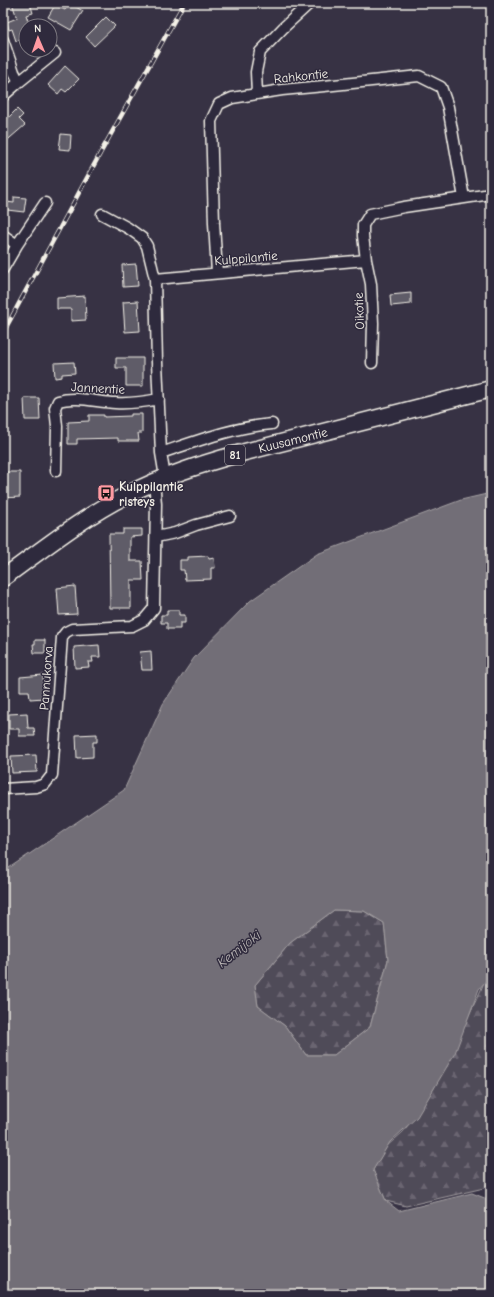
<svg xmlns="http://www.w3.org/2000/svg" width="494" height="1297" viewBox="0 0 494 1297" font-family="'Comic Neue',sans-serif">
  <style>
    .forest { fill: url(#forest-firs); stroke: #a29ea0 }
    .water { fill: #726e77; stroke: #a6a2a4; fill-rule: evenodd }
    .building { fill: #5f5c67; stroke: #f4f1e8 }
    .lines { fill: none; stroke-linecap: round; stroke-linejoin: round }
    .minor-casing { stroke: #f4f1e8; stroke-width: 13 }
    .primary-casing { stroke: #f4f1e8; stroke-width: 19 }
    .minor { stroke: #2f2a3d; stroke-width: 10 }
    .primary { stroke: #2f2a3d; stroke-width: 16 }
    .rail-casing { stroke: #f4f1e8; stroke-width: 4.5 }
    .rail { stroke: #2f2a3d; stroke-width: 3; stroke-dasharray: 9; stroke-linecap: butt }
    .labels { text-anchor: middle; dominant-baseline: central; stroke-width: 3; stroke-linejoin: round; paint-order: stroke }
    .shield { fill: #2f2a3d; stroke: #b9b5b5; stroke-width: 1 }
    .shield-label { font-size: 12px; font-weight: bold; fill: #f4f1e8 }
    .street-label { font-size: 13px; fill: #f4f1e8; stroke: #2f2a3d }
    .poi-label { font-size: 13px; font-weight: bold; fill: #f4f1e8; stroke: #2f2a3d; text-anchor: start }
    .water-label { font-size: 14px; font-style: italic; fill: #bab6b5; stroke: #2f2a3d }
  </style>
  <defs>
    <pattern id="forest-firs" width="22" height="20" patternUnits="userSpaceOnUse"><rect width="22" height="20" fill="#504b59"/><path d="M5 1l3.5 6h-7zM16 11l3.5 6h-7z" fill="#6a6571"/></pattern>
  </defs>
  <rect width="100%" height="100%" fill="#373244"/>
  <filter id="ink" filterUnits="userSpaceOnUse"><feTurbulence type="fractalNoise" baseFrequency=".025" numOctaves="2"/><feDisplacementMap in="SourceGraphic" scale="8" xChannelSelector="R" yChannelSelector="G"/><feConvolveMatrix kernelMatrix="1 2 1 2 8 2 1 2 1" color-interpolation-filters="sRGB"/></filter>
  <g filter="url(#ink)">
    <path class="forest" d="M334,910L364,911L384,923L388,960L370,1027L334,1055H306L285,1026L258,1006L255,985L290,943Z
      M491,966V1180L484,1188L406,1206L386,1201L373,1170L387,1146L403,1132L433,1090L480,992Z"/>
    <path class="water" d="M491,493V975L479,989L455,1053L417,1117L390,1142L373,1170L386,1201L399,1211L472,1193L487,1199L491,1195V1294H3V872L124,790L163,704L194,658L250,601L317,554L461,500ZM334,910L364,911L384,923L388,960L370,1027L334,1055H306L285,1026L258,1006L255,985L290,943Z"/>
    <path class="building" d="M12,3H30L33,13L26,15L30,26H26V38L16,41L12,29L9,30L7,22L17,18Z
      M69,3L83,11L71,30L48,17L55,5L65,10Z
      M106,17L115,26L94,46L86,37Z
      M65,66L79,79L66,92L62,89L58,94L48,85Z
      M17,109L23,115L19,119L25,125L3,144V112L8,118Z
      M61,134L71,135L70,150L59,149Z
      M14,197L26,198L24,212L7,210V202L14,203Z
      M136,264L138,286L123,287L122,265Z
      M411,293V304L391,306L390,295Z
      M85,296L86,320L71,321V309H57V298Z
      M138,301L140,331L125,332L123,302Z
      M116,358H143V386H126V368H116Z
      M74,362L75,373L62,374V377L55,378L54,363Z
      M24,398H39L40,420H25Z
      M131,414H142V433H138L139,441H118V438L77,439V444H68V422L89,421V415H104V417L131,416Z
      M3,472H20V497L3,498Z
      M123,529H142V536L130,537V561H142L143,580H131V608H110L109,534H123Z
      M208,556L209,559L214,558L215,568H211V579L185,580L184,570H180V560H188V557Z
      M75,586L77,614L59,615L57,588Z
      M167,610H179V615H185V623H180V629H167V623H161V615H167Z
      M35,640H45V653H34L33,644H35Z
      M99,645L100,657H92L93,662H88L89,667L75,668L74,647Z
      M151,651L152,670H142L140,652Z
      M43,675L44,698L30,699L29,691H20V677Z
      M27,713L28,728H34L35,736H19V729H9V714Z
      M97,734V742H93V757L77,758L76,735Z
      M36,755L37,772L12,773L11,756Z"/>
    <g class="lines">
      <defs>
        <path id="minor" d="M3,40L14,72L19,82L3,96
          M19,82L55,53
          M257,94L256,72L260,52L284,27L310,3
          M102,214L128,228L142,238L147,246L155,279L157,362L161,453L165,477
          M3,235L17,245L45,203
          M366,260L371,284L373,323L372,363
          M3,269L17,245
          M217,273L214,223L211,121L219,104L232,98L282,90L324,86L419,76L441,87L448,107L464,198
          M155,279L366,260L363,236V225L370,214L404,207L491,194
          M161,453C197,441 234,427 272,424
          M56,471L57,426L55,408L58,401C76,396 96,402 115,403C130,404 144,402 159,399
          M156,537L175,533L196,525L230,516
          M3,789L36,787L45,784L52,775L62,637L66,632L72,629L132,626L144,620L154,608L156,504L155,492L152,483"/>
        <path id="primary" d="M3,578C43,549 83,517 127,495C163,476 202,464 241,453L491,389"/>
      </defs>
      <use href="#minor" class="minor-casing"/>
      <use href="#primary" class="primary-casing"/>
      <use href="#minor" class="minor"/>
      <use href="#primary" class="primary"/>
      <defs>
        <path id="rail" d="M3,333L101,152L184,3"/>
      </defs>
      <use href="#rail" class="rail-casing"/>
      <use href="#rail" class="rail"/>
    </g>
  </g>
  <defs>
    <symbol id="bus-square" viewBox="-11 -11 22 22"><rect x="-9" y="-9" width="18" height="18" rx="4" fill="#ff9aa2" stroke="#2f2a3d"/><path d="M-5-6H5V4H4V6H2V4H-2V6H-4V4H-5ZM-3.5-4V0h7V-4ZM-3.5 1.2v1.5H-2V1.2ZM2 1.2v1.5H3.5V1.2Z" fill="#111"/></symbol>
  </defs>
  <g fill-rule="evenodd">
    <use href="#bus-square" x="96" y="483" width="20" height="20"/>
  </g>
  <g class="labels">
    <rect class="shield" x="225" y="445" width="20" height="20" rx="3"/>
    <g class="shield-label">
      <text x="235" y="455">81</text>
    </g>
    <g class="street-label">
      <text transform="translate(301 76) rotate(-6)">Rahkontie</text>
      <text transform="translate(246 258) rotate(-5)">Kulppilantie</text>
      <text transform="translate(359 311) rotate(-92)">Oikotie</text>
      <text transform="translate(98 388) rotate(3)">Jannentie</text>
      <text transform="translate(293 440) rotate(-14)">Kuusamontie</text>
      <text transform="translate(46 678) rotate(-86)">Pannukorva</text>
    </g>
    <g class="poi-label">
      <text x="119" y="486">Kulppilantie<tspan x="119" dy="15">risteys</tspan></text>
    </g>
    <g class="water-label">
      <text transform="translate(239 949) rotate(-38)">Kemijoki</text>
    </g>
  </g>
  <rect width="494" height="1297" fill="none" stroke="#2f2a3d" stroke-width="16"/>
  <rect x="8" y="8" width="478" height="1281" fill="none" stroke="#f4f1e8" stroke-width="1.5" filter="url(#ink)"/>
  <g transform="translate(38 38) rotate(358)"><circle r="19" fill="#2f2a3d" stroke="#7e7a81"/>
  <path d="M0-3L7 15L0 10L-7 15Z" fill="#ff9aa2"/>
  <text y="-6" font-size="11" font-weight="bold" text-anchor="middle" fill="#f4f1e8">N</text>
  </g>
</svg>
